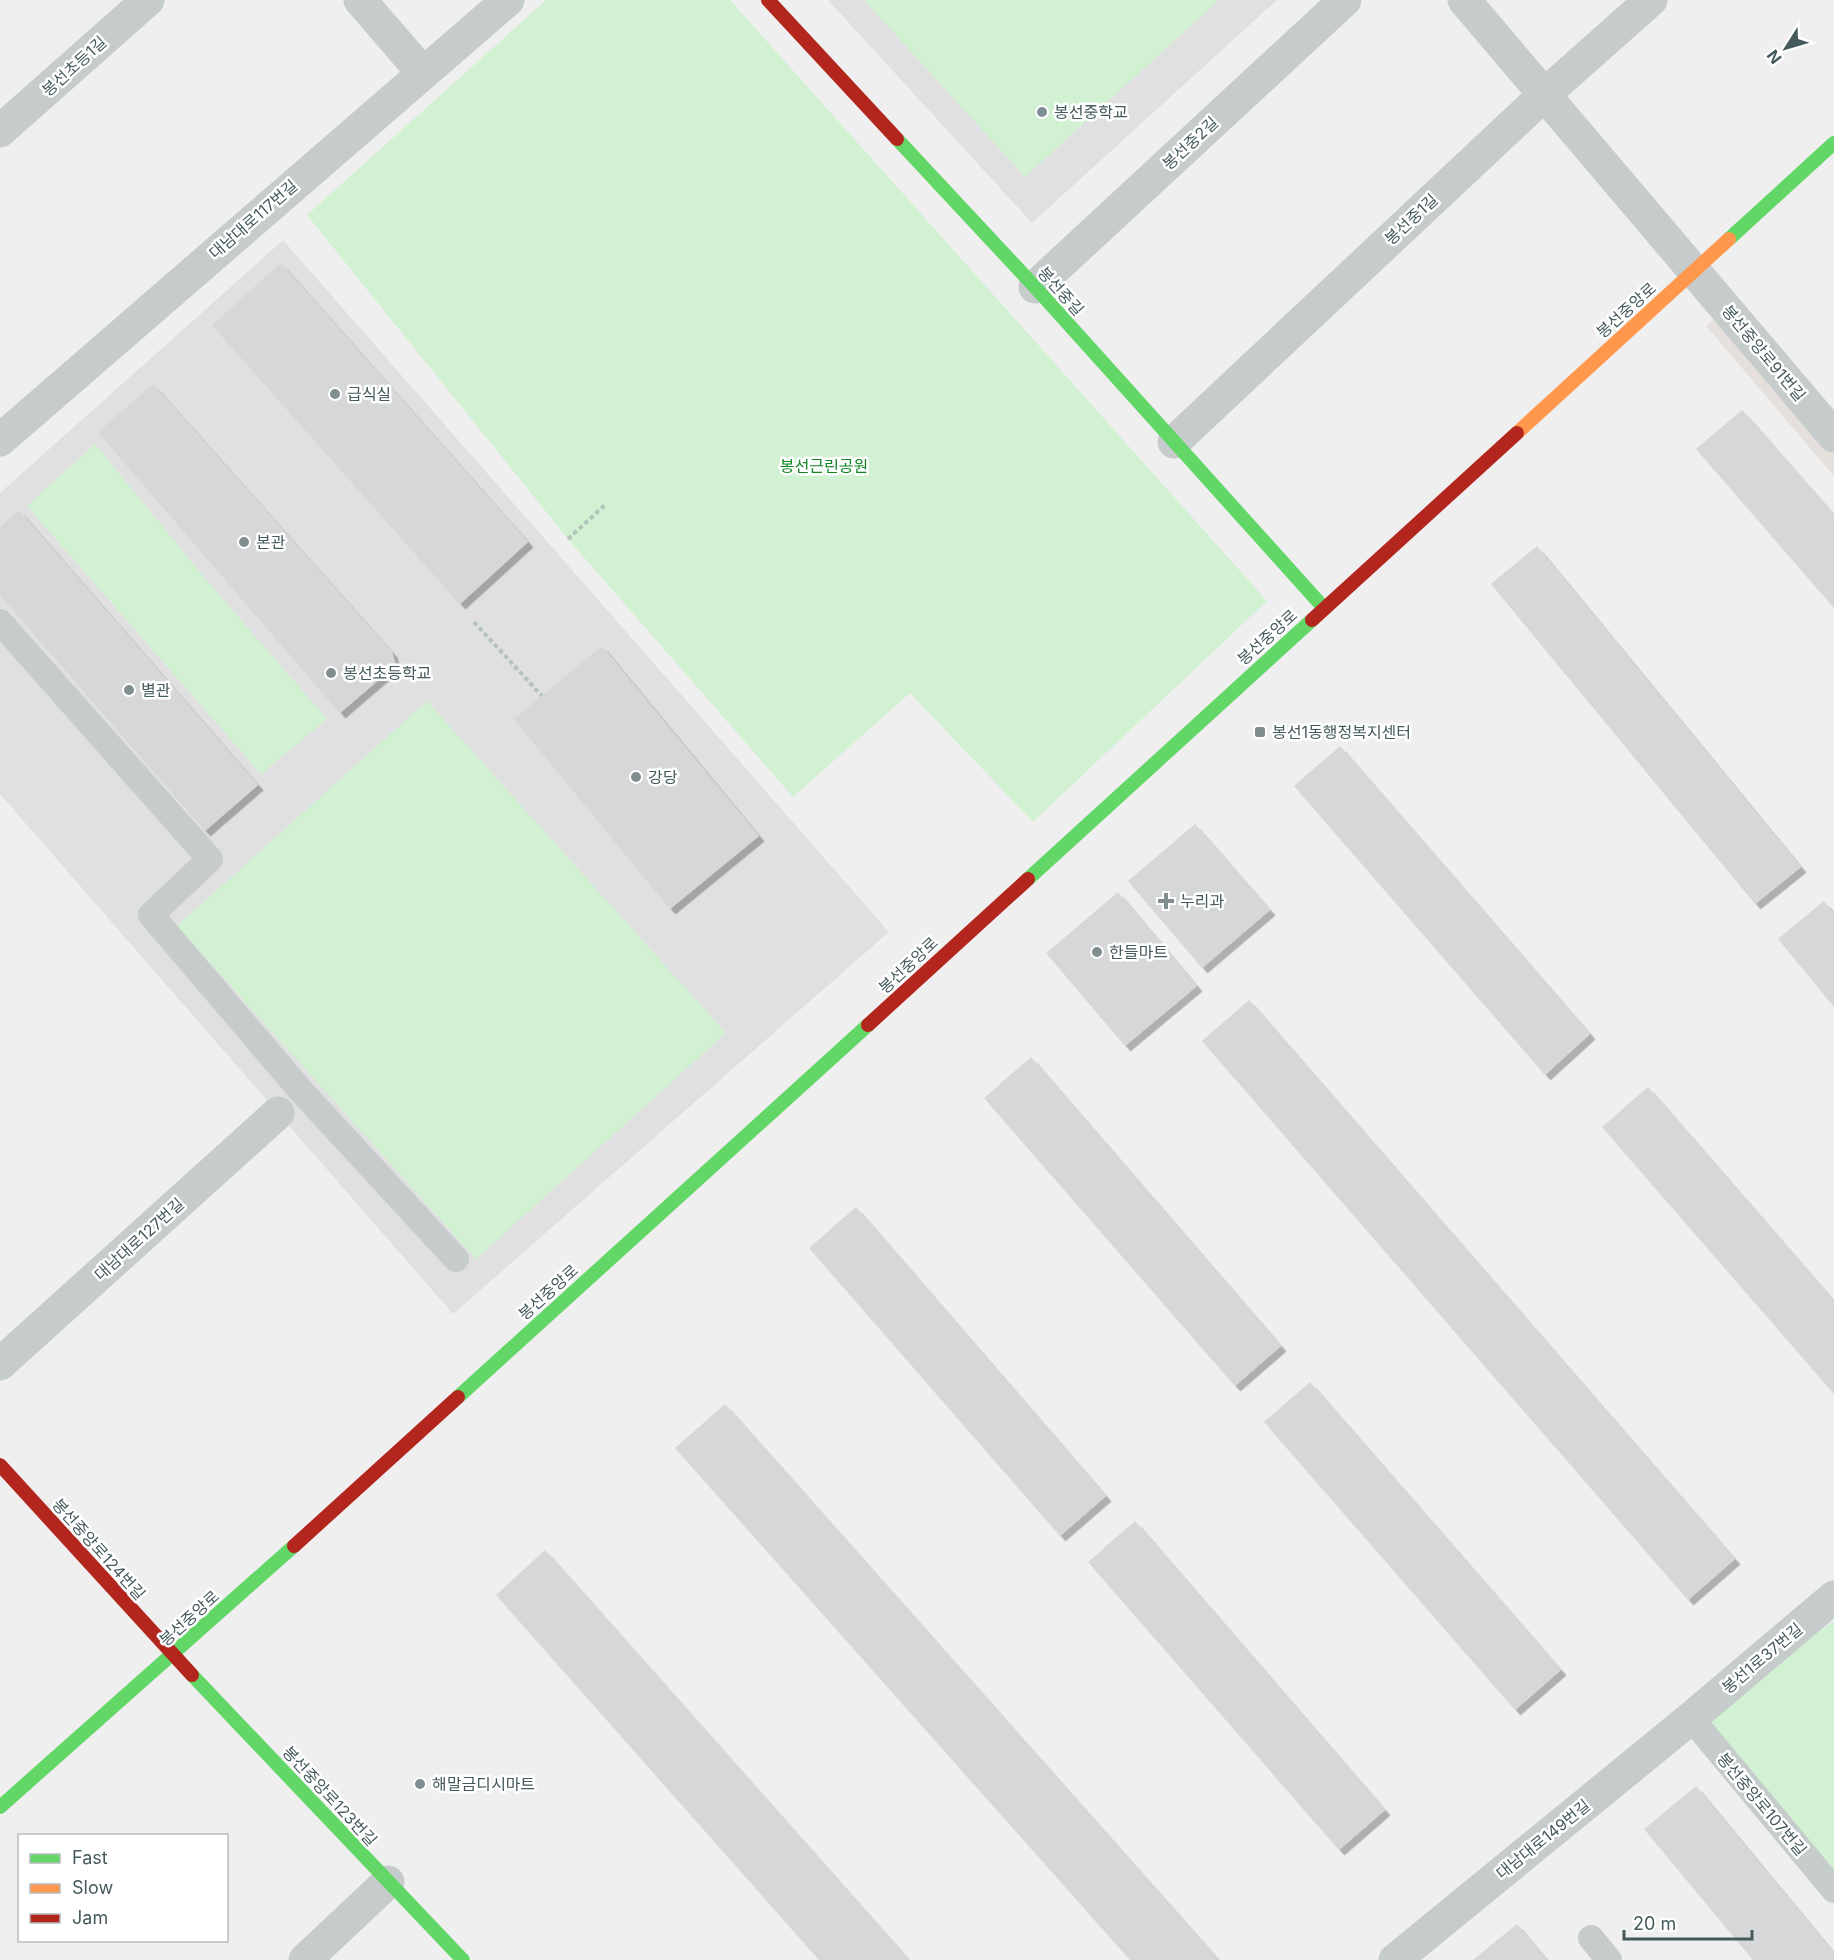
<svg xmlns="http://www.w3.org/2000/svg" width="1834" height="1960" viewBox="0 0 1834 1960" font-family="Inter,'Noto Sans KR',sans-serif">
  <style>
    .commercial { fill: #e5e0dc }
    .education { fill: #e1e0e1 }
    .green { fill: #d1f1d2 }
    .building { fill: #d6d7d8; filter: url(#shadow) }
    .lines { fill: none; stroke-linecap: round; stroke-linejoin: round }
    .path { stroke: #b5c4bb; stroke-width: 4; stroke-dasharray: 4.5 3; stroke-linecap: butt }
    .lane { stroke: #c6cbcc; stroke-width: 26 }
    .street { stroke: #c6cbcc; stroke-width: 33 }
    .fast { stroke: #63d668; stroke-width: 14 }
    .slow { stroke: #ff974d; stroke-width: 14 }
    .jam { stroke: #b3261e; stroke-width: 14 }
    .poi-dot { fill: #818e90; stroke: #fff; stroke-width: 2 }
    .labels { text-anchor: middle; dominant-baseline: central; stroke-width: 5; stroke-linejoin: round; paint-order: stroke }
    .street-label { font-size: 16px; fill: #455a5d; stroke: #fff }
    .poi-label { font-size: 16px; fill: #455a5d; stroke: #fff; text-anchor: start }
    .park-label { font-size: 16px; fill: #0f8523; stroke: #fff }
  </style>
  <defs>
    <filter id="shadow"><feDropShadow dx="5.5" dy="5.5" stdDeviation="0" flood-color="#0004"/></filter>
  </defs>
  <rect width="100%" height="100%" fill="#f0efef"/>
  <path class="commercial" d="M1739,299L1834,410V476L1706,326Z"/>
  <path class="education" d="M828,0H1277L1032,223Z
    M283,240L889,932L453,1314L0,794V493Z"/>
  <path class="green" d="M546,0H730L1267,601L1033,822L910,693L793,797L568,539L307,215Z
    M864,0H1219L1025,177Z
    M95,444L209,583L327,719L261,774L27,506Z
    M427,701L726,1033L476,1259L177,926Z
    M1834,1621V1890L1691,1718Z"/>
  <path class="building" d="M281,263L528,542L460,604L212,325Z
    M153,384L392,652L396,665L340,713L98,432Z
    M1742,410L1834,515V608L1696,449Z
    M19,510L258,785L205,831L0,595V527Z
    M1537,546L1801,867L1755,904L1491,584Z
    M602,646L759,836L670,909L514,719Z
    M1340,746L1590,1034L1545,1075L1294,786Z
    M1195,824L1270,910L1202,968L1128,881Z
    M1118,892L1197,986L1125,1046L1046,953Z
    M1824,901L1834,914V1007L1778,939Z
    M1249,1000L1735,1559L1688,1600L1202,1041Z
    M1031,1057L1281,1346L1235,1386L984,1098Z
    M1648,1087L1834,1301V1394L1602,1127Z
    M856,1207L1106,1496L1060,1536L809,1248Z
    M1310,1382L1561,1670L1515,1710L1264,1422Z
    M725,1404L1219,1960H1130L675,1448Z
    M1135,1521L1385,1810L1339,1850L1088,1562Z
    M545,1550L909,1960H819L496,1595Z
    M1696,1786L1834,1953V1960H1753L1644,1829Z
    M1517,1924L1547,1960H1473Z"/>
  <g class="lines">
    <path class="path" d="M568,539L606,504
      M474,622L542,696"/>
    <path class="lane" d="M0,622L210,859L151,915L302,1092L456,1259
      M1691,1718L1834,1890
      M1591,1938L1609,1960"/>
    <path class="street" d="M360,0L423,73
      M1464,0L1834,436
      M0,131L148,0
      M1035,287L1345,0
      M0,440L508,0
      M1174,442L1544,95L1651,0
      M0,1364L278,1113
      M305,1960L388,1882
      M1395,1960L1691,1718L1834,1597"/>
    <path class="fast" d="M897,139L1035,287L1324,608
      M1729,239L1834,143
      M1028,879L1312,620
      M458,1397L868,1025
      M192,1675L463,1960
      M0,1807L294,1546"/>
    <path class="slow" d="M1517,433L1729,239"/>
    <path class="jam" d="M768,0L897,139
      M1312,620L1517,433
      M868,1025L1028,879
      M0,1465L192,1675
      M294,1546L458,1397"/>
  </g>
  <g class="poi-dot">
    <circle cx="1042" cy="112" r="6"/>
    <circle cx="335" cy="394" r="6"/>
    <circle cx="244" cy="542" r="6"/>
    <circle cx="331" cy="673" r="6"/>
    <circle cx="129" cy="690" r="6"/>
    <rect x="1254" y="726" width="12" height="12" rx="3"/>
    <circle cx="636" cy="777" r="6"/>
    <path d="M1163 892h6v6h6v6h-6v6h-6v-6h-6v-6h6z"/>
    <circle cx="1097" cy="952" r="6"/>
    <circle cx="420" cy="1784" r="6"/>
  </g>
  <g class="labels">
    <g class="street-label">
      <text transform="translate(74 66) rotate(-42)">봉선초등1길</text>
      <text transform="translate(1190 143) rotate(-43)">봉선중2길</text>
      <text transform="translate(253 219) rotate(-41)">대남대로117번길</text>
      <text transform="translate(1411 219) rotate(-43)">봉선중1길</text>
      <text transform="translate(1061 291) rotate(48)">봉선중길</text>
      <text transform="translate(1626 310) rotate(-42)">봉선중앙로</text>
      <text transform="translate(1764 353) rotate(50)">봉선중앙로91번길</text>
      <text transform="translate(1267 637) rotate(-42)">봉선중앙로</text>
      <text transform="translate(908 965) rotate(-43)">봉선중앙로</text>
      <text transform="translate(139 1239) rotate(-42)">대남대로127번길</text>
      <text transform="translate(548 1292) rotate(-42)">봉선중앙로</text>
      <text transform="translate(99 1549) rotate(48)">봉선중앙로124번길</text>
      <text transform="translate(189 1618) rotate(-42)">봉선중앙로</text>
      <text transform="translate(1762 1658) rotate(-40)">봉선1로37번길</text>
      <text transform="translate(330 1796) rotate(47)">봉선중앙로123번길</text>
      <text transform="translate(1762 1804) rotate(50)">봉선중앙로107번길</text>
      <text transform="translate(1543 1839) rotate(-39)">대남대로149번길</text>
    </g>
    <g class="poi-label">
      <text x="1054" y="112">봉선중학교</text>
      <text x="347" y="394">급식실</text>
      <text x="256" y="542">본관</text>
      <text x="343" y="673">봉선초등학교</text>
      <text x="141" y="690">별관</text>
      <text x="1272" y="732">봉선1동행정복지센터</text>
      <text x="648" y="777">강당</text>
      <text x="1180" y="901">누리과</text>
      <text x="1109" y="952">한들마트</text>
      <text x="432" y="1784">해말금디시마트</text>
    </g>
    <g class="park-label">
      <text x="824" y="466">봉선근린공원</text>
    </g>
  </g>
  <rect x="18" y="1834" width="210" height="108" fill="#ffffff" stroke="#b5bdbe" stroke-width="1.5"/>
  <rect x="30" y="1854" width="30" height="9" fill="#63d668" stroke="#b5bdbe" stroke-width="1.5"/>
  <text x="72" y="1864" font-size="18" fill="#455a5d">Fast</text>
  <rect x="30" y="1884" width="30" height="9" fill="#ff974d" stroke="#b5bdbe" stroke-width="1.5"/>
  <text x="72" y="1894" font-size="18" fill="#455a5d">Slow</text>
  <rect x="30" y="1914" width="30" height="9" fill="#b3261e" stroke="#b5bdbe" stroke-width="1.5"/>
  <text x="72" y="1924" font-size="18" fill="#455a5d">Jam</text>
  <g transform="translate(1786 48) rotate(233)" stroke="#ffffff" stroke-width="4.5" paint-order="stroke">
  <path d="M0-4.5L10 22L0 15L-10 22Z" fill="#455a5d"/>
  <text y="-9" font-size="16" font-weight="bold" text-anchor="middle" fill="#455a5d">N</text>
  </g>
  <path d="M1624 1930v9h128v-9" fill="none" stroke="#455a5d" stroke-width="3"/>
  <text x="1633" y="1930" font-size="18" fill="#455a5d" stroke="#ffffff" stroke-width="4.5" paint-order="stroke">20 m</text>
</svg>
